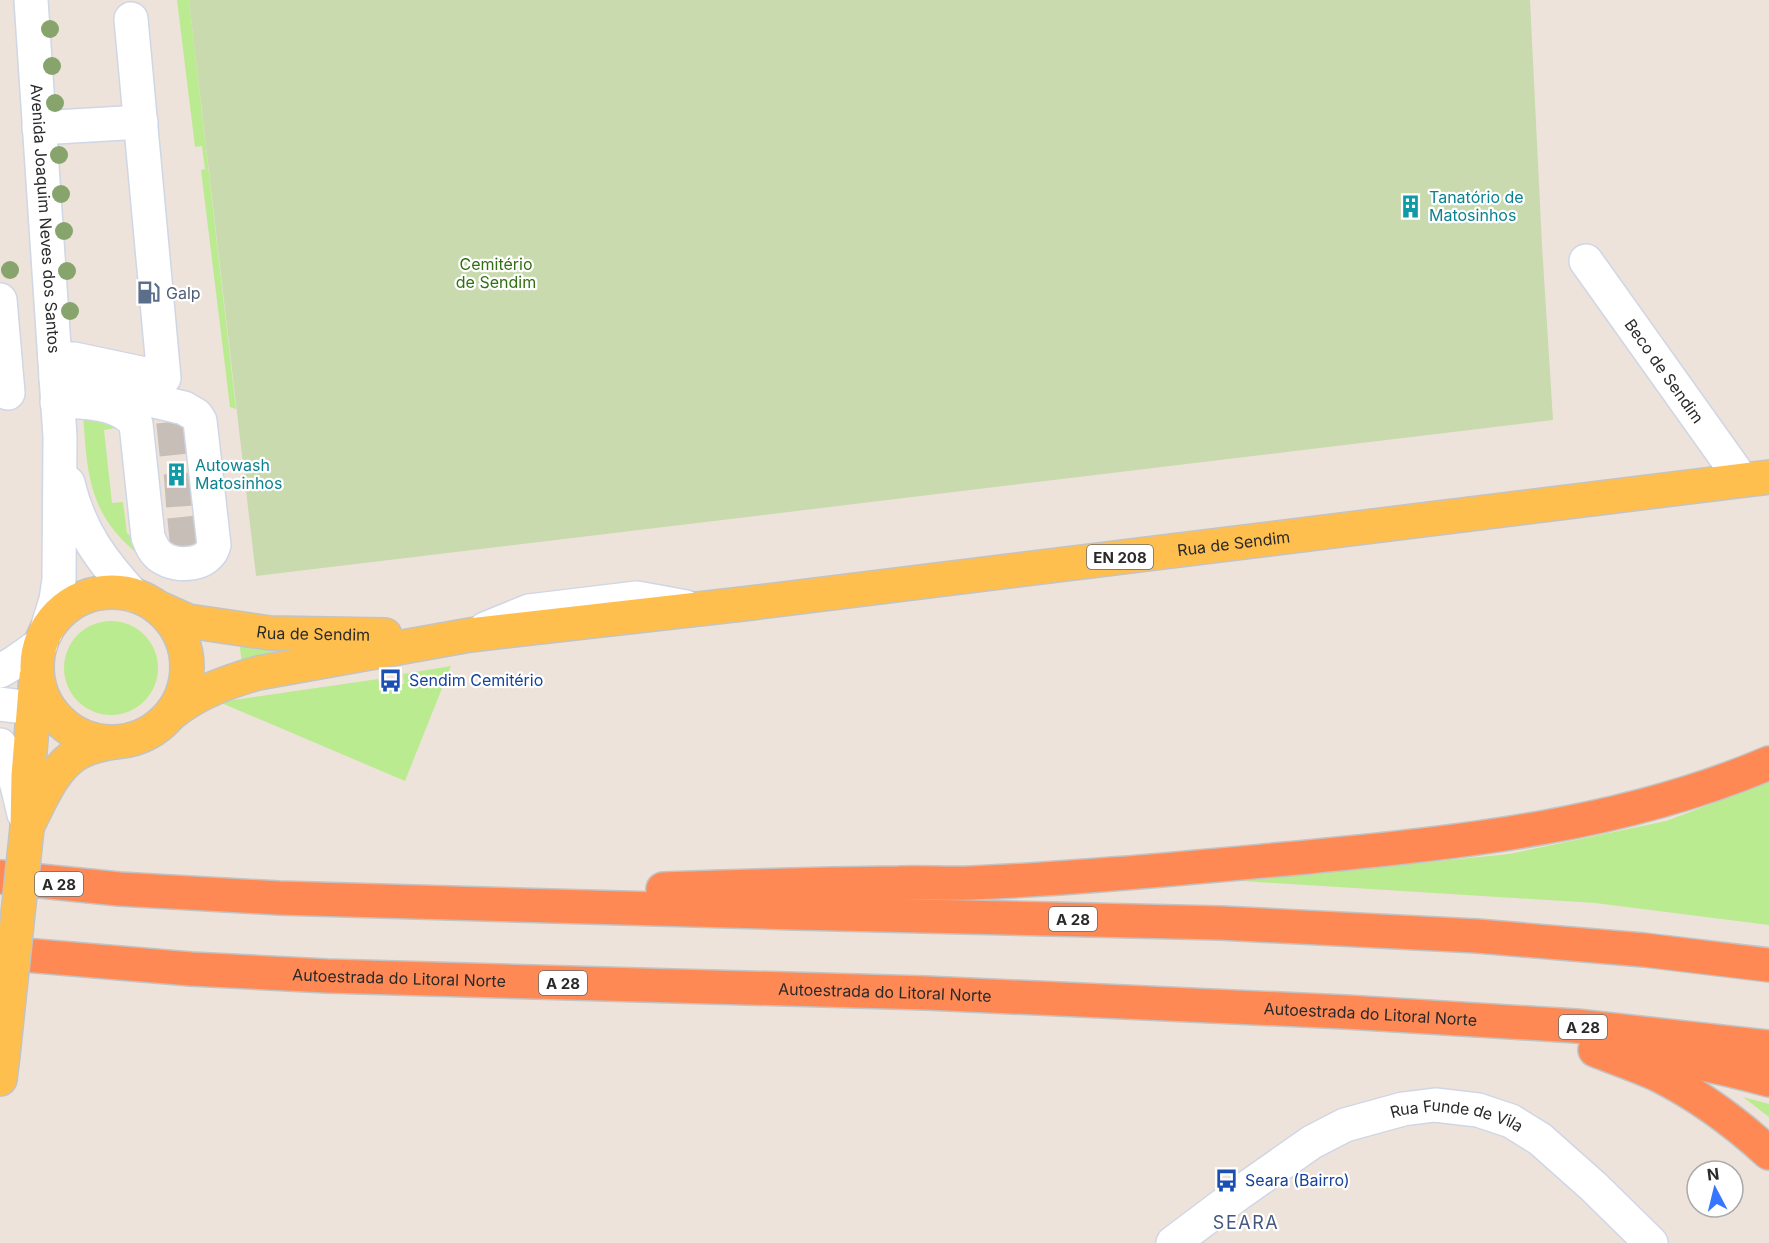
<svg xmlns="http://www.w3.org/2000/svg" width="1769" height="1243" viewBox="0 0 1769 1243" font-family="Inter,sans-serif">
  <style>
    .green { fill: #bbeb90 }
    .cemetery { fill: #c9daaf }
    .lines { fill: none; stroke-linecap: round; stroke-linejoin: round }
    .minor-tunnel { stroke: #c7beb7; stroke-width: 33; stroke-dasharray: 33 16; stroke-linecap: butt }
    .minor-casing { stroke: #cfd6e5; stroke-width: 36 }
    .major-casing { stroke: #c3c3c3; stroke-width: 36 }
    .highway-casing { stroke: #c3c3c3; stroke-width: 36 }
    .minor { stroke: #fff; stroke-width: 33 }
    .major { stroke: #ffbf4e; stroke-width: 33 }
    .highway { stroke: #ff8954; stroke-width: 33 }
    .major-bridge-casing { stroke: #c3c3c3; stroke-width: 36; stroke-linecap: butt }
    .major-bridge { stroke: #ffbf4e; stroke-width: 33 }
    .tree { fill: #86a46c }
    .labels { text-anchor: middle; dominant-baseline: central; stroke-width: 4.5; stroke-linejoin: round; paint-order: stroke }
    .shield { fill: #fff; stroke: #6a6a6a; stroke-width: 1.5 }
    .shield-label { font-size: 15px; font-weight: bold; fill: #2a2a2a }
    .culture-label { font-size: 16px; fill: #0d838f; stroke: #fff; text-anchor: start }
    .street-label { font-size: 16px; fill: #2a2a2a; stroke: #fff }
    .park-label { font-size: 16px; fill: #317012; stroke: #fff }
    .service-label { font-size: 16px; fill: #4e5e75; stroke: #fff; text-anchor: start }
    .transit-label { font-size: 16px; fill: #164399; stroke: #fff; text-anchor: start }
    .neighbourhood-label { font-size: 18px; letter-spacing: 1.5px; fill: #455780; stroke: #fff }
  </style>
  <rect width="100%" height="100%" fill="#eee3da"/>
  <path class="green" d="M177,0H189L236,409L230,407L201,170L205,169L202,146L195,147Z
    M83,413L115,422V428L104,430L112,503L123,502L127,533L143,547L138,554C88,514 87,472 83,413Z
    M64 668a47 47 0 1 1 94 0a47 47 0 1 1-94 0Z
    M239,640H403L242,664Z
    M451,666L405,781L219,702L378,679L380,688L404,684L403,674Z
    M1769,782V925L1595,903L1241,881L1509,854L1666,821Z
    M1743,1097L1769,1104V1117Z"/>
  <path class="cemetery" d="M189,0H1530L1542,245L1553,420L256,576Z"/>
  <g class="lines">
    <path class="minor-tunnel" d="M158,440L187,437
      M165,491L193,489
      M169,535L198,532"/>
    <defs>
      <g id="minor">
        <path id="s1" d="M31,0L60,437L59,580L56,600L46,632"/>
        <path d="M39,128L141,122"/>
        <path id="s2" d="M1586,261L1742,480"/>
        <path d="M0,300L8,393"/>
        <path d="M55,359H74L164,378L131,19"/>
        <path d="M56,378L184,408L196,415L200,421L214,545C209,566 177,568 161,557C154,552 151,545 148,537L136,424C120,402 82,401 57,402"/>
        <path d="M68,483C79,530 101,560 133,595"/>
        <path d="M485,629L529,611L637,598L686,607"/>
        <path d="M0,671L14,663L41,644"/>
        <path d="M0,704L32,708L55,716"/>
        <path d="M0,745C14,765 18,790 24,814"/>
        <path id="s3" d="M1173,1243L1238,1194L1312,1142L1345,1125L1403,1109L1435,1105L1478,1110L1511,1121L1540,1139L1594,1187L1651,1243"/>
      </g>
      <g id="major">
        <circle cx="112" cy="667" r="75"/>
        <path id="s4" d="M159,608L188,621L270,633L385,635"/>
        <path id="s5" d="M172,713C198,692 227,682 258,673L470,635L751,603L1769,477"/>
        <path d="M29,823C41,799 54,767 78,753C89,747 102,744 114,742"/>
        <path d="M27,828L28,776L36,677"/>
        <path d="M0,1079L3,1055"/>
      </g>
      <g id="highway">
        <path d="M0,877L119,889L279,898L796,913L1220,923L1477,936L1644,950L1769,965"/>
        <path d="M663,889C741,886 820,884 899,883C923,882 948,884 972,883C1084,878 1196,867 1308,857C1465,842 1623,825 1769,763"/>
        <path id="s6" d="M0,953L191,969L327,976L926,993L1346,1012L1576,1026L1769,1047"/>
        <path d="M1595,1050C1615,1058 1636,1065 1656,1074C1697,1094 1735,1122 1769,1153"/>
        <path d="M1627,1053C1675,1057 1722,1067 1769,1080"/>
      </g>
    </defs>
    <use href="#minor" class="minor-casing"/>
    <use href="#major" class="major-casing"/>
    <use href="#highway" class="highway-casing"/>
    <use href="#minor" class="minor"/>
    <use href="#major" class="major"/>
    <use href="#highway" class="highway"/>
    <defs>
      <path id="major-bridge" d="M3,1055L27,828"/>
    </defs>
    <use href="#major-bridge" class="major-bridge-casing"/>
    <use href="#major-bridge" class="major-bridge"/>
  </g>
  <g class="tree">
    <circle cx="50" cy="29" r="9"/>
    <circle cx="52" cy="66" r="9"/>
    <circle cx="55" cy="103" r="9"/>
    <circle cx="59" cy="155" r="9"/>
    <circle cx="61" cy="194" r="9"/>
    <circle cx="64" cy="231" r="9"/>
    <circle cx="10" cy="270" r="9"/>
    <circle cx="67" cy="271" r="9"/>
    <circle cx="70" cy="311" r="9"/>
  </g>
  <defs>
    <symbol id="building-bare" viewBox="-9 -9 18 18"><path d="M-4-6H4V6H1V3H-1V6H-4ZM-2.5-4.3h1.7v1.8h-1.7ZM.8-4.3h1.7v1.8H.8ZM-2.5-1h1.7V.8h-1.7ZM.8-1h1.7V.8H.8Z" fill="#0f9aa8" stroke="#fff" stroke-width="2.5" paint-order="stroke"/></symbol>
    <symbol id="fuel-bare" viewBox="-9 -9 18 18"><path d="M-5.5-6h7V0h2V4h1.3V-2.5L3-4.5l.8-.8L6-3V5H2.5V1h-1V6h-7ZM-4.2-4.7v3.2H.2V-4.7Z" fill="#5c6f8a" stroke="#fff" stroke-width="2.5" paint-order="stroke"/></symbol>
    <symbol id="bus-bare" viewBox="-9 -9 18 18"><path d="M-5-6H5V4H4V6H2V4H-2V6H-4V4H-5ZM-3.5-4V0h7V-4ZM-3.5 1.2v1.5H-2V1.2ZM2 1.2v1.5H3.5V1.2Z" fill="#1a4fb4" stroke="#fff" stroke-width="2.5" paint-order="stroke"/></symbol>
  </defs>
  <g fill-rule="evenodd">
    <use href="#building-bare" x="1394" y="190" width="33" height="33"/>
    <use href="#fuel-bare" x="132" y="276" width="33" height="33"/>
    <use href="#building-bare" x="160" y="458" width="33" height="33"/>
    <use href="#bus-bare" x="374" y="664" width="33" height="33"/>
    <use href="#bus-bare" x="1210" y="1164" width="33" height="33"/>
  </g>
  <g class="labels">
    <g class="shield">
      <rect x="1087" y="545" width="66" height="24" rx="4.5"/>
      <rect x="35" y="872" width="48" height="24" rx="4.5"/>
      <rect x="1049" y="907" width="48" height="24" rx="4.5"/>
      <rect x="539" y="971" width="48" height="24" rx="4.5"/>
      <rect x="1559" y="1015" width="48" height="24" rx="4.5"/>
    </g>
    <g class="shield-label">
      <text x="1120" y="557">EN 208</text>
      <text x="59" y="884">A 28</text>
      <text x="1073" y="919">A 28</text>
      <text x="563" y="983">A 28</text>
      <text x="1583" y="1027">A 28</text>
    </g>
    <g class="culture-label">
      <text x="1429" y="197">Tanatório de<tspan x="1429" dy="18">Matosinhos</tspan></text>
      <text x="195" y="465">Autowash<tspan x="195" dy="18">Matosinhos</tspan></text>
    </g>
    <g class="street-label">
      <text stroke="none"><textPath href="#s1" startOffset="219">Avenida Joaquim Neves dos Santos</textPath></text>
      <text stroke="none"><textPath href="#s2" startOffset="135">Beco de Sendim</textPath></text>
      <text stroke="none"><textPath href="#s5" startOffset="1080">Rua de Sendim</textPath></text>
      <text stroke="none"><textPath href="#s4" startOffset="158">Rua de Sendim</textPath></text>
      <text stroke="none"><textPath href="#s6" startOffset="400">Autoestrada do Litoral Norte</textPath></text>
      <text stroke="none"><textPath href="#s6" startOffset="886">Autoestrada do Litoral Norte</textPath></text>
      <text stroke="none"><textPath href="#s6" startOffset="1372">Autoestrada do Litoral Norte</textPath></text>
      <text stroke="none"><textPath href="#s3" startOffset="324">Rua Funde de Vila</textPath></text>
    </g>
    <g class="park-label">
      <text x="496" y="264">Cemitério<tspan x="496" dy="18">de Sendim</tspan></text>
    </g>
    <g class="service-label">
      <text x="166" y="293">Galp</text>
    </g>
    <g class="transit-label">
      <text x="409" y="680">Sendim Cemitério</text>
      <text x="1245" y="1180">Seara (Bairro)</text>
    </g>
    <g class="neighbourhood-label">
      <text x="1246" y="1222">SEARA</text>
    </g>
  </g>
  <g transform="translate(1715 1189) rotate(353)"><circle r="28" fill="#ffffff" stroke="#aaaaaa" stroke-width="1.5"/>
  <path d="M0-4.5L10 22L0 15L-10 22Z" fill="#3675ff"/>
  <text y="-9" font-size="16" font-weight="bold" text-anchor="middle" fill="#2a2a2a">N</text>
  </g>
</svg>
